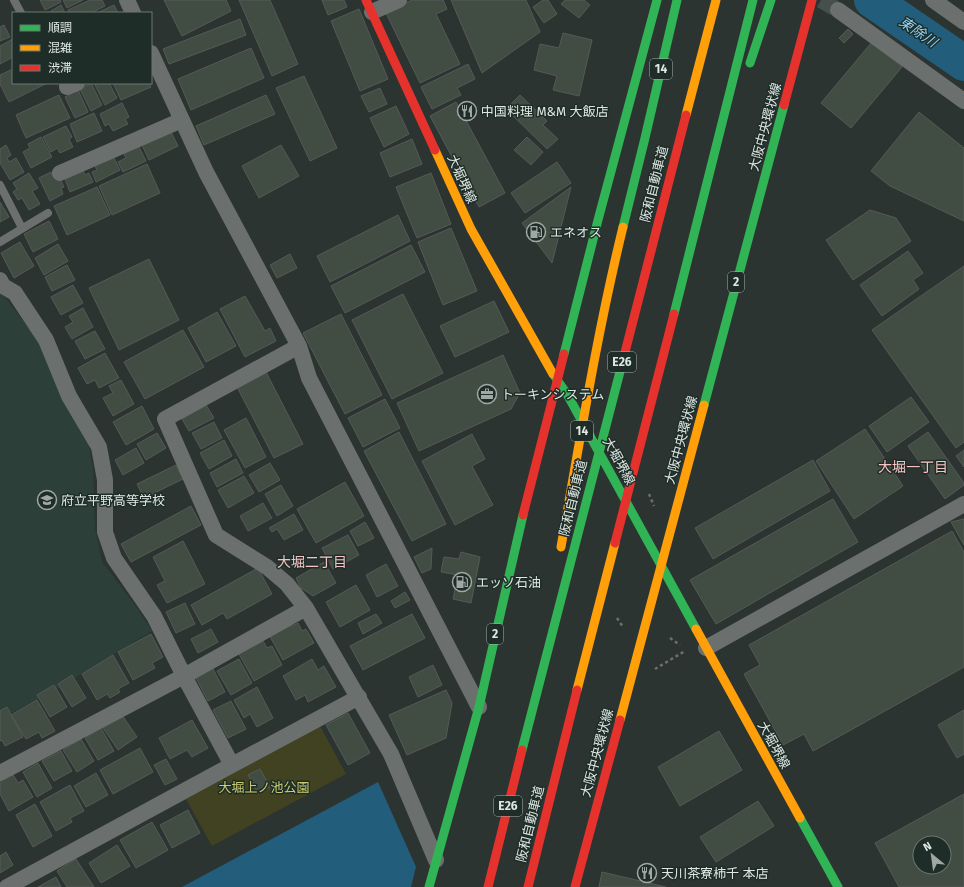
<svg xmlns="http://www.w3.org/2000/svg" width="964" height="887" viewBox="0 0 964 887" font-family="'Fira Sans','Noto Sans JP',sans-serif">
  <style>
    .built { fill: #2c4039 }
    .green { fill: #404221 }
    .water { fill: #225d7b }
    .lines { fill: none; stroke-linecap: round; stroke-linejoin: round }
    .river { stroke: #225d7b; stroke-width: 36 }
    .building { fill: #414c42; stroke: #555a58; fill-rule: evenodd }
    .street-tunnel { stroke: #474f4c; stroke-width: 16; stroke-dasharray: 16 8; stroke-linecap: butt }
    .path { stroke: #6b706e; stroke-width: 2.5; stroke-dasharray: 3 3; stroke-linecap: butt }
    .lane { stroke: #6b706e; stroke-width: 8 }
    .street { stroke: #6b706e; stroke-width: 16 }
    .fast { stroke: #30b455; stroke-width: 9 }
    .slow { stroke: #ff9f0a; stroke-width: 9 }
    .jam { stroke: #e5322d; stroke-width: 9 }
    .labels { text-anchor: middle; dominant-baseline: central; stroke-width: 3; stroke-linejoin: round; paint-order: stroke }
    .shield { fill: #1f2d28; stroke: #a5afab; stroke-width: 1 }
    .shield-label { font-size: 12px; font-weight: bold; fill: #dee7e3 }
    .poi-label { font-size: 13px; fill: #dee7e3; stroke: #1f2d28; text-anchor: start }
    .street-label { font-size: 13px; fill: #dee7e3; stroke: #1f2d28 }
    .park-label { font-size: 13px; fill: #cacc72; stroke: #1f2d28 }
    .water-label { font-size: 14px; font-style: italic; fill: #8dd3fb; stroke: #1f2d28 }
    .neighbourhood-label { font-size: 14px; fill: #f6c2c4; stroke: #1f2d28 }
  </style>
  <rect width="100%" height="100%" fill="#2c3431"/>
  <path class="built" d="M0,291L47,352L87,435L93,470L95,530L102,562L134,604L152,631L48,694L0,719Z"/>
  <path class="green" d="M320,726L346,774L212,846L186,799Z"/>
  <path class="water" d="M378,782L416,867L411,887H182Z"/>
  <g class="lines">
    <path class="river" d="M872,0L964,63"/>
  </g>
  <path class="building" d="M40,0H60L61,2L45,10Z
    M63,0H83L67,8Z
    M90,0H102L105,6L91,13H70L68,10Z
    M164,0H226L231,11L182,36Z
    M239,0H270L298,64L272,76Z
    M322,0H344L347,7L328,15Z
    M412,0H443L447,9L436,14L460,64L420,83L386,13Z
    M451,0H526L540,32L482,73Z
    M543,0H548L557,14L544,23L533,7Z
    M565,0H584L590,5L579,18L561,4Z
    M61,5L65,13H52L51,11Z
    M114,5L118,13H97Z
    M359,9L388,79L360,91L331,21Z
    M240,19L246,35L169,64L163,49Z
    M4,25L10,37L0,41V27Z
    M848,29L853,34L844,43L839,38Z
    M563,33L592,40L579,96L553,90L557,76L534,70L540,44L559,48Z
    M13,39V57L0,64V46Z
    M872,42L902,67L851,128L821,103Z
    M251,48L264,78L191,110L178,79Z
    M468,64L475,79L457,88L461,95L432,109L421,87Z
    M13,69V83H47L9,102L0,84V75Z
    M304,76L337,148L310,161L276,88Z
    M91,83L102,105L91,111L80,89Z
    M94,83H109L117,98L105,105Z
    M113,83H149L151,87L121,100Z
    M380,88L387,104L369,112L361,96Z
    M78,90L88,112L75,118L65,97Z
    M59,95L70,118L26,138L16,115Z
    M266,95L275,114L204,145L196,126Z
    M520,95L547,121L543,125L558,139L547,149L506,109Z
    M456,102L505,193L479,207L430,116Z
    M122,103L129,117L125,119L128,124L113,131L109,124L105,126L100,114Z
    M396,106L409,134L384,147L370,118Z
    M919,112L964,148V221L890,186L871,171Z
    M94,113L102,131L77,142L70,124Z
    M66,126L72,137L69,139L73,147L60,153L57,148L51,152L43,137Z
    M170,130L178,146L149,160L141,143Z
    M41,137L52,157L31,168L23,152L30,148L28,144Z
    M527,137L543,152L531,165L514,150Z
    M412,139L422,164L390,177L380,153Z
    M6,145L11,155L7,158L9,162L16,158L24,172L10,180L0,163V149Z
    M138,145L146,161L123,172L118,162L126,158L123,152Z
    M281,145L299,176L259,198L242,166Z
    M114,158L120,170L96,182L92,172L97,170L93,162Z
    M557,162L571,183L525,213L511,193Z
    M147,164L160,193L112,215L99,186Z
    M81,166L85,175L89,173L93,182L70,192L63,174Z
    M51,172L53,177L58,174L64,187L61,188L63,194L50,201L39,178Z
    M29,173L38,188L32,191L40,204L29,210L22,198L18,200L13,192L17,189L13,183Z
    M431,173L451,224L417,238L396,187Z
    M97,187L110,215L67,235L54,206Z
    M571,187L552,263L522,223Z
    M0,202L9,217L0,222Z
    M870,210L896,218L911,241L853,280L826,240Z
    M398,215L410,241L330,282L317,256Z
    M49,221L58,239L33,252L24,234Z
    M451,228L477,291L443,305L418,242Z
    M20,242L34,266L14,278L1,253Z
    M58,244L68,261L44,275L35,258Z
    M411,245L425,272L345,313L331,286Z
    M908,251L923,273L913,280L919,289L882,316L860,285Z
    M290,254L297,268L277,278L270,265Z
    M149,259L179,320L119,350L89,288Z
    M67,265L75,280L52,291L45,277Z
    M964,266V442L956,448L872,330Z
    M73,285L83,303L61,315L51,297Z
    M403,294L443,373L392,399L352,320Z
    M245,296L265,331L270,328L276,341L245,357L220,309Z
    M494,301L509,332L455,357L440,326Z
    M83,308L93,327L72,339L65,327L73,322L69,316Z
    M217,312L236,346L206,362L188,328Z
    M341,314L382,395L345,414L303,333Z
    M183,330L204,367L145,399L124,362Z
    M95,331L105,349L85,359L75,341Z
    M105,353L119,378L99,388L95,380L87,384L78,368Z
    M503,355L520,393L511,409L419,451L397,403Z
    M266,372L303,444L274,458L237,387Z
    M121,380L134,404L113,416L103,398L113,393L109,386Z
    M911,397L929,422L887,452L869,426Z
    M385,399L400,428L363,447L348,418Z
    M206,405L214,418L189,431L182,419Z
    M142,406L154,429L126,445L113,422Z
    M246,418L266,457L245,468L224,430Z
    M214,422L222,438L201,449L192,433Z
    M865,429L903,486L854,519L816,461Z
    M399,432L446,524L412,541L364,451Z
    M928,432L964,483V485L945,499L908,446Z
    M157,433L166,448L146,460L137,444Z
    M472,434L485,459L472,466L493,505L455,525L422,461Z
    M224,440L232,456L209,469L200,453Z
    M136,448L144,463L123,475L115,460Z
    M964,450V467L956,456Z
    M236,459L243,473L217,487L210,473Z
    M813,460L830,491L713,559L695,528Z
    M270,463L280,480L259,492L249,475Z
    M176,465L183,479L144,498L137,484Z
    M244,476L254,493L228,508L218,490Z
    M345,482L364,516L316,543L297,509Z
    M281,485L293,506L277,516L265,494Z
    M833,499L858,542L716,624L690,580Z
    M263,503L272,518L248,531L240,516Z
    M191,506L201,525L131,562L121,544Z
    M294,514L303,530L284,540L277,529L272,532L269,528Z
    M964,519V545L951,522Z
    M365,522L374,538L358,546L350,531Z
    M952,531L964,552V667L813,751L804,734L783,745L744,674L760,665L749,645Z
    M348,535L359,555L333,569L322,548Z
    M183,541L205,584L167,603L157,585L165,581L153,557Z
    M432,548L431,569L422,573L414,557Z
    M461,552L480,557L471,603L453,599L458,575L441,572L444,557L459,559Z
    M324,562L336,583L313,596L301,588L296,578Z
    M386,564L398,586L377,597L366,575Z
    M258,568L272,594L227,619L223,613L202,625L191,605Z
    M356,585L370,610L340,627L326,602Z
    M405,592L410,600L395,608L391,601Z
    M185,603L195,624L176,633L166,612Z
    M376,614L382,623L363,634L358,623Z
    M412,614L425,638L363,670L350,646Z
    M287,622L290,627L298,623L302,631L306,629L314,643L283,660L268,633Z
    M211,629L218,642L198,653L191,639Z
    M151,634L163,657L152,663L155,668L133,680L118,652Z
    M263,641L267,648L272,646L282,665L254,681L239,654Z
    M113,655L129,683L118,689L120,692L110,698L107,694L97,700L82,674Z
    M239,659L252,683L231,695L217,671Z
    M312,659L318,670L324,666L336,687L308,702L305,695L296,700L283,676Z
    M433,665L442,685L418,697L409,677Z
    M212,667L225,692L208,701L195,676Z
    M72,675L86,698L72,707L58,684Z
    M54,685L67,707L50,717L37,695Z
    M257,687L273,718L257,727L250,714L244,718L234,700Z
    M446,690L452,703L446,738L407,755L389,715Z
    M37,700L55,731L42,738L39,732L26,739L11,715Z
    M231,701L246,729L228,738L213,710Z
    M7,707L23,737L5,746L2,740L0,741V711Z
    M964,710V754L957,758L938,725Z
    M348,713L370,753L348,765L326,725Z
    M122,715L137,737L118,750L103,728Z
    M192,720L208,748L192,757L187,750L170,759L159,738Z
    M101,728L114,751L98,760L85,738Z
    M719,731L742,770L680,806L658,767Z
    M81,739L94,761L77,772L63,750Z
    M140,748L153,772L113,794L100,770Z
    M61,751L72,771L54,781L42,761Z
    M166,759L177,779L165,785L154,765Z
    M38,763L52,788L37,797L23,772Z
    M260,769L270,787L258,793L248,775Z
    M12,773L18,783L23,780L33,797L9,811L0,794V780Z
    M96,773L108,795L86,807L74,786Z
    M70,785L84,811L70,818L72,822L56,831L40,802Z
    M964,794V887H899L875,843ZM920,843H944V867H920Z
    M758,801L774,826L716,862L700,837Z
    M35,804L52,836L33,847L16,815Z
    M188,810L200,833L172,848L160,825Z
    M152,822L168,850L136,868L120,840Z
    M117,845L130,866L101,883L89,863Z
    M6,852L13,865L0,873V856Z
    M76,859L94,887H67L57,871Z
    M602,872L666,887H599Z
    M56,877L61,887H38Z"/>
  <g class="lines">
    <path class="street-tunnel" d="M821,0L838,10"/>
    <path class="path" d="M649,494L654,506
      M617,618L623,627
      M670,638L680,645
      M655,669L685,651"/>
    <path class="lane" d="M14,0L21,13
      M0,185L22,228
      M0,242L48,213"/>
    <path class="street" d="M127,0L133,13
      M933,0L964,22
      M838,10L964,101
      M372,12L399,0
      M151,53L206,172L299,346L309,378L479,707
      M67,87L77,83
      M60,173L182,120
      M0,280L3,286L15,293L46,340L69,396L99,447L105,480V532L114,558L154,616L184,676L232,765
      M299,346L165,419L216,535L267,567L287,584L306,608L391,754L436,860
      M706,648L964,504
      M0,773L184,676L306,608
      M7,887L232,765L359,697"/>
    <path class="fast" d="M750,63L771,0
      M623,227L645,138L677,0
      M674,314L753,0
      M564,354L598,220L657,0
      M553,374L567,394L696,629
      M704,405L784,105
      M522,750L623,360
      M800,818L838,887
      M429,887L479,707L523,515"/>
    <path class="slow" d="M686,115L716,0
      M435,150L471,229L553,374
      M561,547C580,440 597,333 623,227
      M696,629L800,818
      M577,690L615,543
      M620,720L704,405"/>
    <path class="jam" d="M366,0L435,150
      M784,105L812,0
      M623,360L686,115
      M523,515L564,354
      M615,543L674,314
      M488,887L522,750
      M528,887L577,690
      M575,887L620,720"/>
  </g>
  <defs>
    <symbol id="restaurant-ring" viewBox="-11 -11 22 22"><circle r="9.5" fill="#1f2d28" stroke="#a0a8a5" stroke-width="1.5"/><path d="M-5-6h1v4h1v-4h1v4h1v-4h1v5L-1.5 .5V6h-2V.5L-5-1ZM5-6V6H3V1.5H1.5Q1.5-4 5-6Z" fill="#a0a8a5"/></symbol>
    <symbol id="fuel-ring" viewBox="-11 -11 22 22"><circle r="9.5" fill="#1f2d28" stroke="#a0a8a5" stroke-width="1.5"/><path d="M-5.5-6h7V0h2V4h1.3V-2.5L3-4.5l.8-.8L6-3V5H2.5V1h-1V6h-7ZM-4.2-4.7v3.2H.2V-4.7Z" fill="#a0a8a5"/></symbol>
    <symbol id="office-ring" viewBox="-11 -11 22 22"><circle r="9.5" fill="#1f2d28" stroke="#a0a8a5" stroke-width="1.5"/><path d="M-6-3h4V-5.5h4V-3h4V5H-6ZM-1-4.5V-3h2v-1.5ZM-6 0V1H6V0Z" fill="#a0a8a5"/></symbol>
    <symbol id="school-ring" viewBox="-11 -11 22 22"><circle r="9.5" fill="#1f2d28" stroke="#a0a8a5" stroke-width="1.5"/><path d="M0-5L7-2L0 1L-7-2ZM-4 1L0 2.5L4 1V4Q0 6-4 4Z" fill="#a0a8a5"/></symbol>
  </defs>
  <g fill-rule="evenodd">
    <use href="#restaurant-ring" x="456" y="100" width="22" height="22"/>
    <use href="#fuel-ring" x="525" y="221" width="22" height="22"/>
    <use href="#office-ring" x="476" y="383" width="22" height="22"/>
    <use href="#school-ring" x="36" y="489" width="22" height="22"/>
    <use href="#fuel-ring" x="451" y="571" width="22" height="22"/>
    <use href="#restaurant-ring" x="636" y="862" width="22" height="22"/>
  </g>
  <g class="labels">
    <g class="shield">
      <rect x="650" y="59" width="22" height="20" rx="3"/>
      <rect x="728" y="272" width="16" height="20" rx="3"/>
      <rect x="608" y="352" width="28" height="20" rx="3"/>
      <rect x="571" y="421" width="22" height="20" rx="3"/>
      <rect x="487" y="624" width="16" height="20" rx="3"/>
      <rect x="494" y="796" width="28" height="20" rx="3"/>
    </g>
    <g class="shield-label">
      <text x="661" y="69">14</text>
      <text x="736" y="282">2</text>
      <text x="622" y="362">E26</text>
      <text x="582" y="431">14</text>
      <text x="495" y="634">2</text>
      <text x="508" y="806">E26</text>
    </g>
    <g class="poi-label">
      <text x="481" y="111">中国料理 M&amp;M 大飯店</text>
      <text x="550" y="232">エネオス</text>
      <text x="501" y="394">トーキンシステム</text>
      <text x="61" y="500">府立平野高等学校</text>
      <text x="476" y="582">エッソ石油</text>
      <text x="661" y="873">天川茶寮柿千 本店</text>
    </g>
    <g class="street-label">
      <text transform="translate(765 127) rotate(-75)">大阪中央環状線</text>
      <text transform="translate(462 179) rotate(66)">大堀堺線</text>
      <text transform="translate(654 184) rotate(-76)">阪和自動車道</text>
      <text transform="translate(681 440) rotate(-75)">大阪中央環状線</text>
      <text transform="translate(619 461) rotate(61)">大堀堺線</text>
      <text transform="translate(573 498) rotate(-76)">阪和自動車道</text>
      <text transform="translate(774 745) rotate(61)">大堀堺線</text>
      <text transform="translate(597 753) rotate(-75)">大阪中央環状線</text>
      <text transform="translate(530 824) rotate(-76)">阪和自動車道</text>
    </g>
    <g class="park-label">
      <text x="264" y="787">大堀上ノ池公園</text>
    </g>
    <g class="water-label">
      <text transform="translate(918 32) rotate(34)">東除川</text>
    </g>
    <g class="neighbourhood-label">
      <text x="913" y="467">大堀一丁目</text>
      <text x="312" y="562">大堀二丁目</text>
    </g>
  </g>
  <rect x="12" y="12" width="140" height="72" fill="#1f2d28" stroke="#6b7773"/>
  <rect x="20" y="25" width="20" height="6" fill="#30b455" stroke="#6b7773"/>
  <text x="48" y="32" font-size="12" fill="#dee7e3">順調</text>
  <rect x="20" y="45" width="20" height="6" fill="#ff9f0a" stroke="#6b7773"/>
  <text x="48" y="52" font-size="12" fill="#dee7e3">混雑</text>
  <rect x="20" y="65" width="20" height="6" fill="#e5322d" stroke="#6b7773"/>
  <text x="48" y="72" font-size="12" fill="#dee7e3">渋滞</text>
  <g transform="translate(932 855) rotate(331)"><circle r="19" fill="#1f2d28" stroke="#6b7773"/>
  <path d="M0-3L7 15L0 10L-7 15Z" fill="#a0a8a5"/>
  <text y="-6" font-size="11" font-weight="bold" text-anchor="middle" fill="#dee7e3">N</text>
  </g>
</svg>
